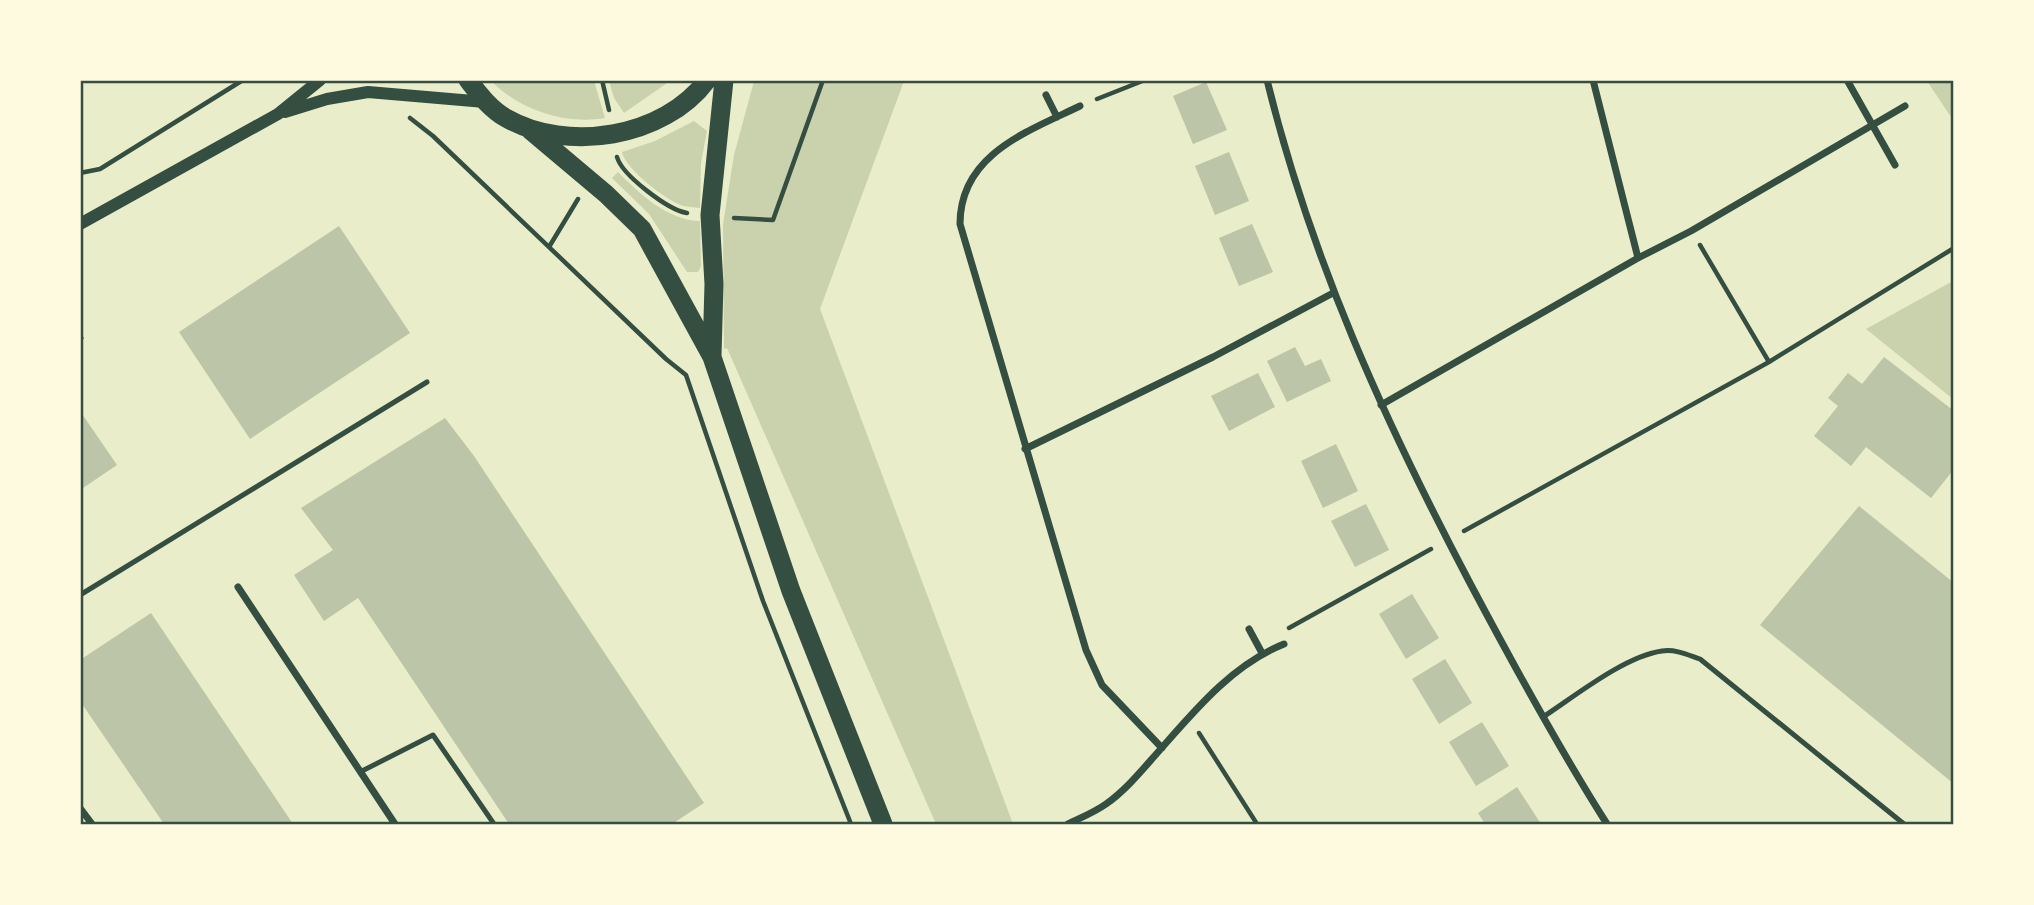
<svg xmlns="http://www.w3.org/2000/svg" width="2034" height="905" viewBox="0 0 2034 905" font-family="'Fira Sans',sans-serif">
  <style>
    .green { fill: #cad2ad }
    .building { fill: #bcc5a7 }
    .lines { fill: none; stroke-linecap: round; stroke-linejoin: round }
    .path { stroke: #344e41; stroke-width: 4.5 }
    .service { stroke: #344e41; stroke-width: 5 }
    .minor { stroke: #344e41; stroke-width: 7 }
    .tertiary { stroke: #344e41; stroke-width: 12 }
    .trunk { stroke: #344e41; stroke-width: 19 }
    .neatline { fill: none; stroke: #344e41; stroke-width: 2.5 }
  </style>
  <rect width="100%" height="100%" fill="#e9edc9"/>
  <path class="green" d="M491,81H594L605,118C565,125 520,110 491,81Z
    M609,81V80L670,81L624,113L614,98Z
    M754,81H904L820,309L1013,824H936L727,348L724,349L723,224L734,155Z
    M1927,81H1953V120Z
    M694,121L707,131L701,163L700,208C694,207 688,207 683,206C666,200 625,169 622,152L655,141Z
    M618,172C639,193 668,221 700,221L701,266L698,272H687L649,214L612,178Z
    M1953,281V399L1866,329Z"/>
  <path class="building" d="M1206,82L1227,130L1193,144L1173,96Z
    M1229,152L1249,201L1215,215L1195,166Z
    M1252,224L1273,272L1239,286L1219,238Z
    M339,226L410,333L250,439L179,332Z
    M1295,347L1305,366L1321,359L1331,381L1287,402L1267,361Z
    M1884,357L1954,411V469L1931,498L1866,447L1851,466L1814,436L1838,406L1828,398L1848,373L1862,384Z
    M1258,373L1275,407L1229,431L1211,396Z
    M80,411L117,465L80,490Z
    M445,418L474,456L704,803L672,824H509L358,598L324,621L294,575L333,550L301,508Z
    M1336,444L1358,491L1323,508L1301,461Z
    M1366,504L1389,550L1355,567L1331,521Z
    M1859,506L1954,583V784L1760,625Z
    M1412,594L1439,638L1406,659L1379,614Z
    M151,613L293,824H164L80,701V660Z
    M1445,659L1472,703L1439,724L1412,679Z
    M1482,722L1509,766L1476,786L1449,742Z
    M1517,787L1541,824H1485L1478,813Z"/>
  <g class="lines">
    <path class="path" d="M602,80L609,110
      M1097,99L1145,80
      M410,118L433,136L666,359L686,375L763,601L851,824
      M617,157C622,175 668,210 687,213
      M80,173L100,169L243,80
      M734,218L773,220L823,80
      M1700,245L1769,362
      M549,247L578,199
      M1464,531L1769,362L1954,248
      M1289,628L1431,549
      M1199,733L1257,824"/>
    <path class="service" d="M80,339L81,338
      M80,595L427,382
      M1543,717C1575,696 1625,656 1662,651C1676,649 1688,655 1700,659L1904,824
      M360,772L433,735L494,824"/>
    <path class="minor" d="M1267,80C1311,260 1385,422 1471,585C1514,666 1558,747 1607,824
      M1593,80L1638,258
      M1847,80L1895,165
      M1046,95L1057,117
      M1080,106C1026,132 960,155 960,224L1086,650L1102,685L1162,748
      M1381,405L1638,258L1691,231L1905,106
      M1025,449L1213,357L1333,293
      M238,587L395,824
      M1249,629L1262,653
      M80,808L92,824
      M1068,824C1080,818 1095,812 1106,804C1126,790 1142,770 1159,751C1195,710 1232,665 1284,644"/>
    <path class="tertiary" d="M285,112L327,99L368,92L485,102
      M80,224L278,114L320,80"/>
    <path class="trunk" d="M468,80C479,94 490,109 506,118C567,153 664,138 707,80
      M530,130L606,194L642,229L712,357L791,591L883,824
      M712,355L714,284L710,215L724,80"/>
  </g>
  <rect width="2034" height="905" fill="none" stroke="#fefae0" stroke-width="164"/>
  <rect x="82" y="82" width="1870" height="741" class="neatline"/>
</svg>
